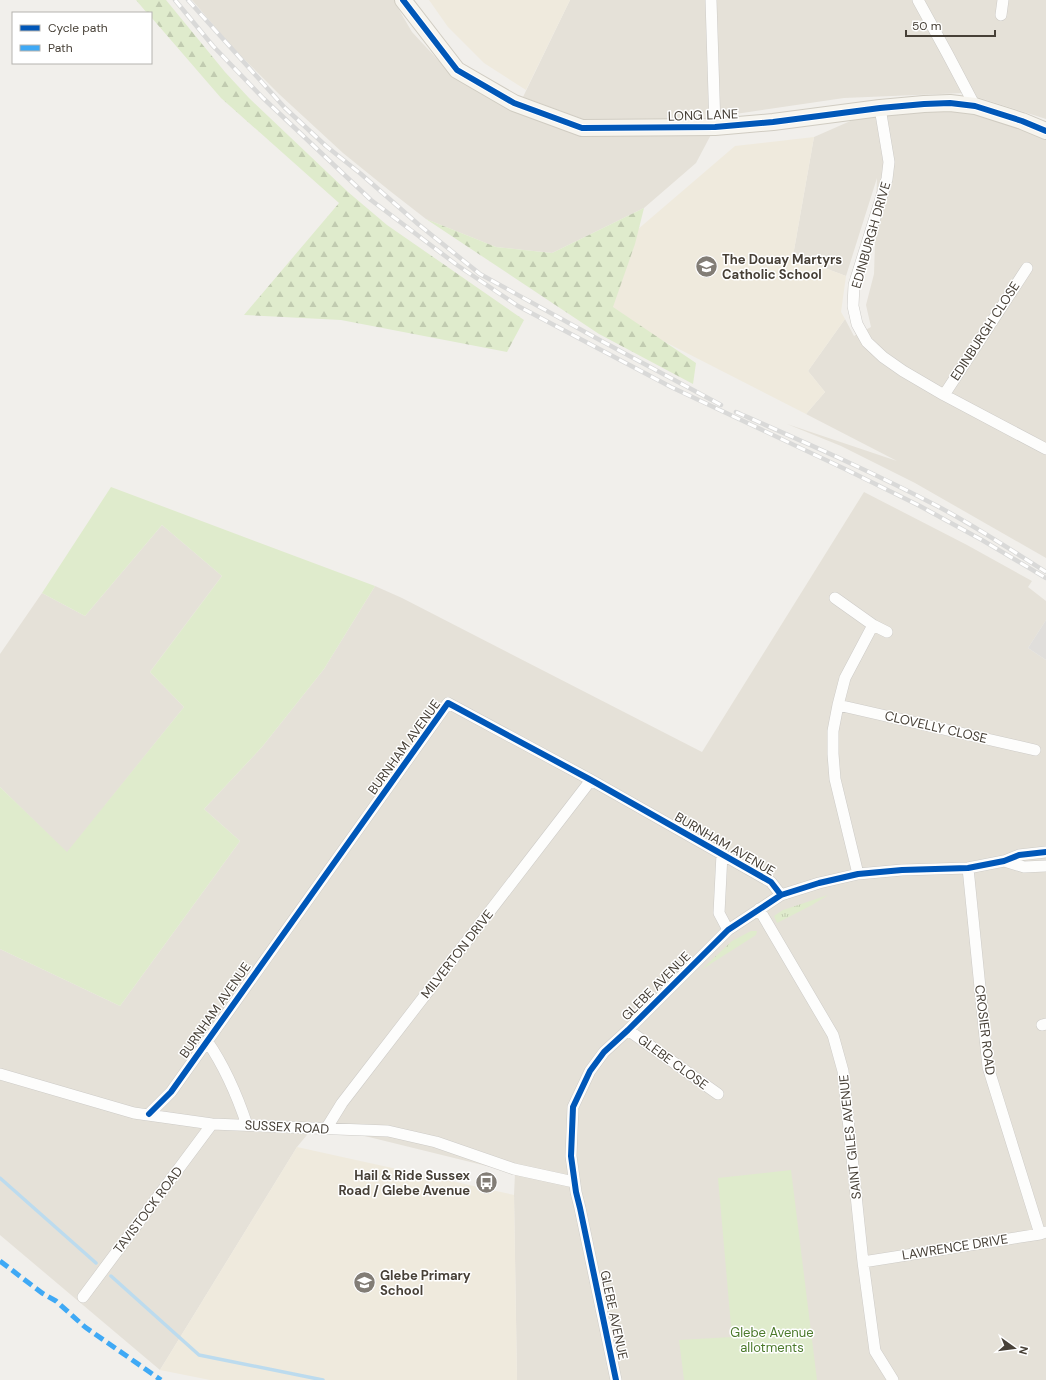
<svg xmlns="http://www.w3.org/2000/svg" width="1046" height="1380" viewBox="0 0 1046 1380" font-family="'DM Sans',sans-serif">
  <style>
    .residential { fill: #e5e1d8 }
    .education { fill: #efeadd }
    .grass { fill: url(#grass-tufts) }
    .forest { fill: url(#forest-firs) }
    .garden { fill: #dfebcc }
    .parking { fill: #e0dedb }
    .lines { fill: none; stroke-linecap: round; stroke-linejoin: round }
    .stream { stroke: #bcdbee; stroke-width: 3.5 }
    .minor-casing { stroke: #cdcbc7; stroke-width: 12 }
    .secondary-casing { stroke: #d0ccc2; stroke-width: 18 }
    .minor { stroke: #fdfdfc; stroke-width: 11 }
    .secondary { stroke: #f7f5ef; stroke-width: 16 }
    .rail-casing { stroke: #d9d9d8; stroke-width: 4.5 }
    .rail { stroke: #fff; stroke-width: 3; stroke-dasharray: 9; stroke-linecap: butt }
    .quiet { stroke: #3fa9f5; stroke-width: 5; stroke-dasharray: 10 5; stroke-linecap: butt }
    .cycleway-casing { stroke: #fff; stroke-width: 8 }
    .cycleway { stroke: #0057b8; stroke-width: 6 }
    .labels { text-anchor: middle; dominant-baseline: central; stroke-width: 3; stroke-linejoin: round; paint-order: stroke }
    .street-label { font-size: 13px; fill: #474037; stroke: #fff }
    .poi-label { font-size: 13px; font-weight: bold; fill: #474037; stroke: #fff; text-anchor: start }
    .park-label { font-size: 13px; fill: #4a792a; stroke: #fff }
  </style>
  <defs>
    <pattern id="grass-tufts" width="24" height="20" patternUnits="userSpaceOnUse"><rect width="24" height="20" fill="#dfebcc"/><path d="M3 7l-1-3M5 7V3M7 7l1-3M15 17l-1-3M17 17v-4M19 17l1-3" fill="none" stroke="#c1cbb0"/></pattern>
    <pattern id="forest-firs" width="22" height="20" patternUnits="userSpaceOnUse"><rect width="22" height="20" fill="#dfebcc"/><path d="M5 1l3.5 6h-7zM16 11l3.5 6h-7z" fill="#c1cbb0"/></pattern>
  </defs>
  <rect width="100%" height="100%" fill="#f1efeb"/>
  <path class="residential" d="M192,0H395L398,8L412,32L452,75L583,135L715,127L696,163L644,208L552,253L496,247L426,219L390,191L343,153L279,94L233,48Z
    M570,0H1046V119L964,93L844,98L695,120L591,122L523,97Z
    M950,103L1046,131V558L915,483L841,446L787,424L897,461L806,414L825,392L808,371L845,319L854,336L871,327L866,305L874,274L877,178L846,276L793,256L814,137L880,108Z
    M864,492L967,545L1032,581L1028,587L1046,601V620L1028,648L1046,660V1380H517L514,1195L515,1173L316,1124L297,1147L160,1370L0,1235V949L120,1006L240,841L204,809L262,747L324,669L375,586L402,598L702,752Z
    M162,525L222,576L150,672L184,707L67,853L0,787V654L42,593L85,616Z"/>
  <path class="education" d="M429,0H570L526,90L484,63L448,27Z
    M814,137L793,256L846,276L841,312L845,319L808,371L825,392L806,414L628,323L567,290L735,146Z
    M297,1147L514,1195L517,1380H210L160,1370Z"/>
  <path class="grass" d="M828,895L812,905L777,923L774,916L783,910Z
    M751,931H757L756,935L701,970L732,941Z"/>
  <path class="forest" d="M136,0H166L225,72L249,98L348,192L387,225L524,320L507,352L341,320L244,315L339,203L221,98L151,17V13H147Z
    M644,208L635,244L613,307L696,363L693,384L599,334L426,219L496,247L552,253Z"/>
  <path class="garden" d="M111,487L375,586L324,669L262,747L204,809L240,841L120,1006L0,949V787L67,852L184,707L150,672L222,576L162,525L85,616L42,593Z
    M791,1170L817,1380H684L679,1340L732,1337L718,1178Z"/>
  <path class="parking" d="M1046,620V660L1028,648Z"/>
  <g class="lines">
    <path class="stream" d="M0,1178L96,1263
      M111,1276L199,1355L323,1380"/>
    <defs>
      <path id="minor" d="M711,0L715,127
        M918,0L947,53L975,106
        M1001,15L1003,0
        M880,108L889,162L887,179L854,285L853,306L857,324L867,342L883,357L903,371L944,395L1046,449
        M944,395L1027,268
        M835,598L873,625L887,632
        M838,705L1035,750
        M722,854L719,913L728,930
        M1004,861L1024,867L1046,866
        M968,868L988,1067L1040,1234
        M858,874L835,779L833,754V731L838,705L845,678L873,625
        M759,909L833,1035L843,1071L863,1262L875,1351L893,1380
        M1042,1025L1046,1024
        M628,1030L718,1094
        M207,1041C225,1067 237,1095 247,1125
        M0,1074L134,1113L212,1124L388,1131L436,1142L514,1169L574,1182
        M149,1114L171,1092L448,703L591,780L771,882L781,895
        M326,1129L342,1103L591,780
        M863,1262L1040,1234L1046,1232
        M83,1297L212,1124
        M616,1380L580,1208L576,1192L571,1156L573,1107L590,1071L604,1052L628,1030L728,930L781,895L819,883L858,874L902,870L968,868L1004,861L1019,855L1046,852"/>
      <path id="secondary" d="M403,0L457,70L514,103L582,128L715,127L773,122L880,108L924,104L950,103L975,106L1022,121L1046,131"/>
    </defs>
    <use href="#minor" class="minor-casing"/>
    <use href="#secondary" class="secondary-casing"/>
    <use href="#minor" class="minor"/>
    <use href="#secondary" class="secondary"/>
    <defs>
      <path id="rail" d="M175,0L213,46L263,98L371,200L457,265L518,306L671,387L845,469L918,505L982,540L1046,578
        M188,0L285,108L326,146L361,174L418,224L480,274L596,338L721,405
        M736,412C804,442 873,472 939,507C975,526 1011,550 1046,572"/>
    </defs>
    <use href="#rail" class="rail-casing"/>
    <use href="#rail" class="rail"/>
    <path class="quiet" d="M0,1261L42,1293L56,1301L85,1327L161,1380"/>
    <defs>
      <path id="cycleway" d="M403,0L457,70L514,103L582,128L715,127L773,122L880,108L924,104L950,103L975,106L1022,121L1046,131
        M149,1114L171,1092L448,703L591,780L771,882L781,895
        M616,1380L580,1208L576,1192L571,1156L573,1107L590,1071L604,1052L628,1030L728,930L781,895L819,883L858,874L902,870L968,868L1004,861L1019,855L1046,852"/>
    </defs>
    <use href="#cycleway" class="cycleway-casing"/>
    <use href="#cycleway" class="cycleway"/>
  </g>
  <defs>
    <symbol id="school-disc" viewBox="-11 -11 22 22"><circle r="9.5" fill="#827d76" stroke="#fff"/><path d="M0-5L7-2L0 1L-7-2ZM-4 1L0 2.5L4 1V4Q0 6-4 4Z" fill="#fff"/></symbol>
    <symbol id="bus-disc" viewBox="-11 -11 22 22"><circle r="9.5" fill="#827d76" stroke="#fff"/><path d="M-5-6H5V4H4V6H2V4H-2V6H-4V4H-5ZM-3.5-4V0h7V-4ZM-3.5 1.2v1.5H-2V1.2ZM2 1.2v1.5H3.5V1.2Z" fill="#fff"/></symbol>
  </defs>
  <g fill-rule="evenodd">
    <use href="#school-disc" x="694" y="254" width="25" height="25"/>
    <use href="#bus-disc" x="474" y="1170" width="25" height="25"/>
    <use href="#school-disc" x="352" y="1270" width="25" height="25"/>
  </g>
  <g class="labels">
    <g class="street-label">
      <text transform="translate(703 115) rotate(-2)">LONG LANE</text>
      <text transform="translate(871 235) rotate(-74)">EDINBURGH DRIVE</text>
      <text transform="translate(985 331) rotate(-57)">EDINBURGH CLOSE</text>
      <text transform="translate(936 727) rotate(13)">CLOVELLY CLOSE</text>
      <text transform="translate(404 747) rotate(-54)">BURNHAM AVENUE</text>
      <text transform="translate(725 844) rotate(30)">BURNHAM AVENUE</text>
      <text transform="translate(457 954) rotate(-52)">MILVERTON DRIVE</text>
      <text transform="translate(656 986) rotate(-45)">GLEBE AVENUE</text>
      <text transform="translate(215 1010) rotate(-55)">BURNHAM AVENUE</text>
      <text transform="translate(985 1030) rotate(83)">CROSIER ROAD</text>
      <text transform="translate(673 1062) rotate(36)">GLEBE CLOSE</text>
      <text transform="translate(287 1127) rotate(3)">SUSSEX ROAD</text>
      <text transform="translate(850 1137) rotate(-96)">SAINT GILES AVENUE</text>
      <text transform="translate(148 1210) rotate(-53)">TAVISTOCK ROAD</text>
      <text transform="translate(955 1247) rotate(-9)">LAWRENCE DRIVE</text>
      <text transform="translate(614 1315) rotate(78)">GLEBE AVENUE</text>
    </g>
    <g class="poi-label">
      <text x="722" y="259">The Douay Martyrs<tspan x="722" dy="15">Catholic School</tspan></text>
      <text x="470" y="1175" text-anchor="end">Hail &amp; Ride Sussex<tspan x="470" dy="15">Road / Glebe Avenue</tspan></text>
      <text x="380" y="1275">Glebe Primary<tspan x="380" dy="15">School</tspan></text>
    </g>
    <g class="park-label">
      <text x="772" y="1332">Glebe Avenue<tspan x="772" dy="15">allotments</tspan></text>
    </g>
  </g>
  <rect x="12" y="12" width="140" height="52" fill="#ffffff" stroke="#b5b3af"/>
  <rect x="20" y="25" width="20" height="6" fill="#0057b8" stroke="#b5b3af"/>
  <text x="48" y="32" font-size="12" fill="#474037">Cycle path</text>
  <rect x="20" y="45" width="20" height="6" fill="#3fa9f5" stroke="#b5b3af"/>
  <text x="48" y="52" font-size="12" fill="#474037">Path</text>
  <g transform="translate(1014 1348) rotate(104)" stroke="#ffffff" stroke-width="3" paint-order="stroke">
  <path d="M0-3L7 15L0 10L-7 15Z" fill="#474037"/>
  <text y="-6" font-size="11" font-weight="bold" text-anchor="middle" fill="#474037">N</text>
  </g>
  <path d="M906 30v6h89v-6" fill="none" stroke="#474037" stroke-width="2"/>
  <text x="912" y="30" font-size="12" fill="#474037" stroke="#ffffff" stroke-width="3" paint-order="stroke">50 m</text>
</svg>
